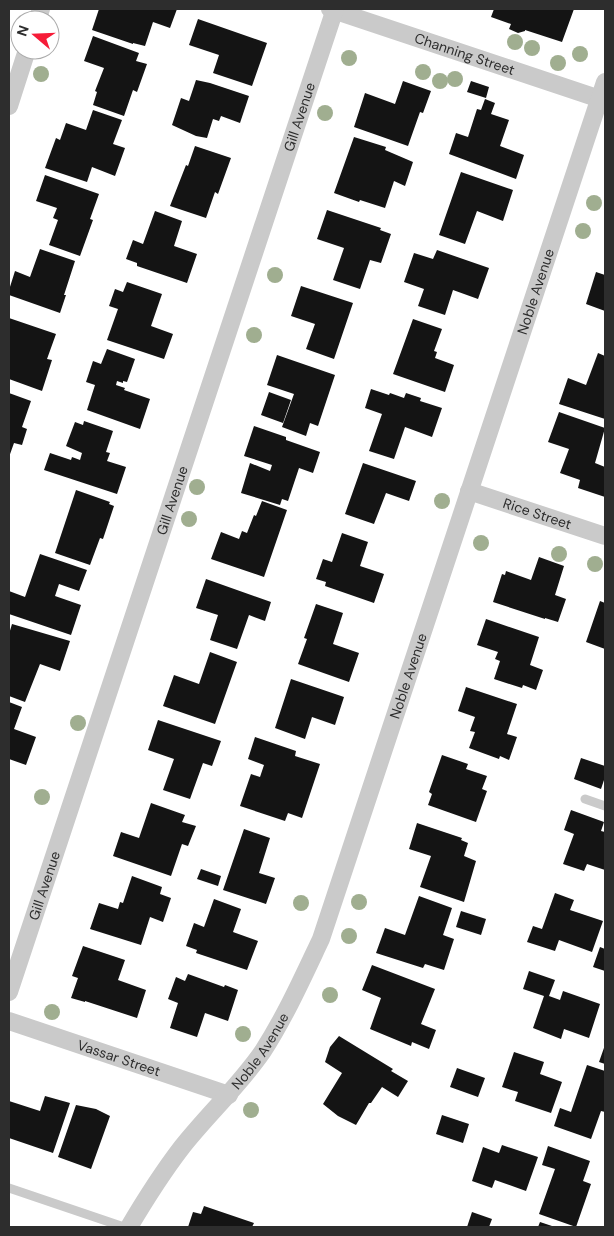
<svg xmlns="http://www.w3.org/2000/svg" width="614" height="1236" viewBox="0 0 614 1236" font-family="'DM Sans',sans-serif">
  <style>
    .building { fill: #141414 }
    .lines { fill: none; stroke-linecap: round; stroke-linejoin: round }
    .lane { stroke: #cacaca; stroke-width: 9 }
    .street { stroke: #cacaca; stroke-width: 18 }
    .tree { fill: #a0ae90 }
    .labels { text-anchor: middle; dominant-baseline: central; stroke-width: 5; stroke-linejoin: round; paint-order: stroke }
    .street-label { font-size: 14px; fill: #2d2d2d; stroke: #fff }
  </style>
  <rect width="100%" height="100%" fill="#fff"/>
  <path class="building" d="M99,9H177L170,28L153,22L145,46L133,43V44L92,30Z
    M494,9H574L562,42L525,30V31L518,33L509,29L511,24L491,17Z
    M198,19L267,43L252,86L213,73L219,55L189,45Z
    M93,36L139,53L136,61L147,64L137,92L133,90L124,116L93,105L97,92L95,91L104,68L84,61Z
    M196,80L210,83L249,96L240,123L221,116L219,121L213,119L207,138L196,136L172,125L181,98L189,101Z
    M403,81L431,91L423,113L420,112L408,146L354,127L365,93L395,104Z
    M471,81L489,87L486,98L467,92Z
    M485,99L495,103L491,114L509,120L500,146L524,155L516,179L449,154L456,133L468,137L477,109L481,110Z
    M93,110L122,120L113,144L125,148L115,176L92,167L87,182L45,168L56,138L60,140L66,123L86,130Z
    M354,137L386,147L385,150L413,162L405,186L394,181L385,208L360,200L359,202L334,193Z
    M195,146L231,158L218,194L215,192L206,218L170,206L186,165L188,166Z
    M461,172L513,190L503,221L477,211L465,244L439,235Z
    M45,175L99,194L90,219L93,220L80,256L49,245L58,220L53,218L57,208L36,201Z
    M327,210L381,228L380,230L391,234L381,263L370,260L360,289L333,280L344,248L317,239Z
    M155,211L182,221L174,246L197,254L187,283L137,266V263L126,259L133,240L143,244Z
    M40,249L75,261L64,295H66L60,313L9,295V290L15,271L30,277Z
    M437,250L489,268L478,299L453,290L445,315L418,306L424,289L404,282L414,253L433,259Z
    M596,272L605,275V311L586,304Z
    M127,282L162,294L151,326L173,334L164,359L107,340L118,309L109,306L115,289L123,292Z
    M301,286L353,303L334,359L306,349L315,324L291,316Z
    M9,318L56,334L47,359L52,360L42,391L9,379Z
    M413,319L442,329L434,351L437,352L435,358L454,365L445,392L393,374Z
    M107,349L135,359L127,382L123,381V383L117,381L116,385L125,388L124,390L150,399L140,429L87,410L95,385L86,382L93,361L101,364Z
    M598,353L605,356V419L559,404L568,378L586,385Z
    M277,355L335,375L318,426L310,423L306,436L282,427L294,394L267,385Z
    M371,389L389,395L390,393L404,398L406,393L421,398L420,401L442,408L432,437L405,427L394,459L369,451L382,414L365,408Z
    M269,392L291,400L283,423L261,415Z
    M9,393L31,401L22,427L27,429L22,445L14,443L9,457Z
    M559,412L605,428L595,463L605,467V497L578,488L580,480L560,473L569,449L548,442Z
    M84,421L113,431L106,452L110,453L107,461L126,467L117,494L44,470L50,453L71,460L72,457L80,460L82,453L66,446L75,422L83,425Z
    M254,426L286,437V440L320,452L313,473L299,468L288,501L282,499L280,505L241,493L250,463L270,471L272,465L244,456Z
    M363,463L416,481L409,501L386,493L374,524L345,514Z
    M76,490L110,502L109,504L114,506L103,539L100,538L90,565L55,553Z
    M262,501L287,510L264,577L211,559L221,532L239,539L242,531L247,533L254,515L256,516Z
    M342,533L368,542L360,566L384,574L374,603L325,586L326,582L316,579L323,559L332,562Z
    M40,554L87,570L79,591L59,584L55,596L81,605L71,635L9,614V591L25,597Z
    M539,557L564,566L555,595L566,599L558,622L545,618V619L493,602L502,574L505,575L506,571L531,580Z
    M206,579L271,602L265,621L249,615L237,649L210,640L218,615L196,608Z
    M600,601L605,603V649L586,642Z
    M316,604L343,613L333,644L359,653L349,682L298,664L307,639L304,638Z
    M486,619L539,637L530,665L543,670L536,690L523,685L522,688L494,679L500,661L495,659L498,652L477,645Z
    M12,624L70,641L60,671L40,664L25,702L9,696V634Z
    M210,652L237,662L215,724L163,706L174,675L199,684Z
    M291,679L344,697L335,725L312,717L305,739L275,728Z
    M466,687L517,704L507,734L517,737L509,760L500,756L499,759L469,748L475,732L470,731L475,717L458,711Z
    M9,702L22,707L14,729L36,737L26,765L9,759Z
    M158,720L221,741L212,766L203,763L190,799L163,790L174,759L148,750Z
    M255,737L296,751L295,756L320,764L302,818L288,813L285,821L240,806L251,774L260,777L264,765L248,759Z
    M442,755L468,764L466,769L487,776L482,789L487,791L476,822L428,805L432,794L429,792Z
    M581,758L605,766V777L601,789L574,779Z
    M151,803L185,815L182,822L196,826L188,846L182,844L171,876L113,856L121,832L139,838Z
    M571,810L604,822L601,831L605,832V870L587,864L584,871L563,864L574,834L564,830Z
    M417,823L462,838L461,840L468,843L464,856L476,861L464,902L420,887L431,856L409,849Z
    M244,829L270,838L259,873L275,878L266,904L223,890Z
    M201,869L221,876L218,886L197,879Z
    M132,876L162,887L160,894L171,898L163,922L150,917L141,945L90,929L99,903L118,909L120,902L123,903Z
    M555,893L574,900L570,910L603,921L592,952L559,940L555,951L527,942L533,926L542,929Z
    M419,896L452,908L443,935L454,939L444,970L425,964L423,968L376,953L385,928L405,935Z
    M214,899L241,909L233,932L258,941L247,970L196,953L197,950L186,946L194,923L204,927Z
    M461,911L486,919L481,935L456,927Z
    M83,946L125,960L118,980L146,990L137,1018L85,1001V1002L71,998L78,978L72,976Z
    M600,947L605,949V971L593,967Z
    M372,965L435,989L421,1024L436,1030L429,1049L412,1042L411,1046L370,1029L381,998L362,990Z
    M529,971L555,980L549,996L560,1000L563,991L600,1004L589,1038L564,1029L561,1039L533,1028L544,996L523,989Z
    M188,974L224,987L225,985L238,990L228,1021L205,1013L197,1037L170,1028L178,1003L168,999L176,977L185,981Z
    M339,1036L393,1069L391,1071L408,1081L398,1097L382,1087L371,1103H369L356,1125L338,1116L323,1104L342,1073L325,1062L330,1047Z
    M605,1045V1064L599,1062Z
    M514,1052L544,1062L540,1074L562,1082L551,1113L515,1101L518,1092L502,1087Z
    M587,1065L605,1071V1112L601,1111L591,1139L554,1126L560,1108L571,1112Z
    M457,1068L485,1078L478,1097L450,1087Z
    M45,1096L70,1103L53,1153L9,1138V1101L40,1111Z
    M76,1105L96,1109L110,1116L91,1169L58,1157Z
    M442,1115L469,1124L463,1143L436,1134Z
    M502,1145L538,1157L526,1191L495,1180L492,1188L472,1181L483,1147L499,1153Z
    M548,1146L590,1161L583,1181L591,1184L576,1227L539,1214L555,1169L542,1165Z
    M204,1206L254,1223L252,1227H188L193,1212L201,1214Z
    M472,1212L492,1219L489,1227H467Z
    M540,1222L555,1227H538Z"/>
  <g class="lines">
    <path class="lane" d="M585,799L605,806
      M9,1188L124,1227"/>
    <g class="street">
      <path id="s1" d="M330,9L600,99"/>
      <path d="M37,20L41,9"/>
      <path d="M9,106L27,50"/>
      <path id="s2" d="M469,491L605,536"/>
      <path id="s3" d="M9,992L335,9"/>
      <path id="s4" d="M9,1021L229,1095"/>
      <path id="s5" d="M129,1227C145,1200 162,1173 182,1147C208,1114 239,1086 263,1051C286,1015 303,977 321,939L605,82"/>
    </g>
  </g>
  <g class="tree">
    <circle cx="515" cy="42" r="8"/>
    <circle cx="532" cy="48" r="8"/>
    <circle cx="580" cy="54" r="8"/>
    <circle cx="349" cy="58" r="8"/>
    <circle cx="558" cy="63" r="8"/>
    <circle cx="423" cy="72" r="8"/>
    <circle cx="41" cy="74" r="8"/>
    <circle cx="455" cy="79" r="8"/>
    <circle cx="440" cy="81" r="8"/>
    <circle cx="325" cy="113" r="8"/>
    <circle cx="594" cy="203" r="8"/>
    <circle cx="583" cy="231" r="8"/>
    <circle cx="275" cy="275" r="8"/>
    <circle cx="254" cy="335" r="8"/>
    <circle cx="197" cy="487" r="8"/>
    <circle cx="442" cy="501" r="8"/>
    <circle cx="189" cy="519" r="8"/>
    <circle cx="481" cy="543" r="8"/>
    <circle cx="559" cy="554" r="8"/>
    <circle cx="595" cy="564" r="8"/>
    <circle cx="78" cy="723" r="8"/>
    <circle cx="42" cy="797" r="8"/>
    <circle cx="359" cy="902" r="8"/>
    <circle cx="301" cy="903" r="8"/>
    <circle cx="349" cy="936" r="8"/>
    <circle cx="330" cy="995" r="8"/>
    <circle cx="52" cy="1012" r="8"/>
    <circle cx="243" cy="1034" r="8"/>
    <circle cx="251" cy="1110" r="8"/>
  </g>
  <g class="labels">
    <g class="street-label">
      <text stroke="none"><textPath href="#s1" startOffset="142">Channing Street</textPath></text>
      <text stroke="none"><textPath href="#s3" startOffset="922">Gill Avenue</textPath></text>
      <text stroke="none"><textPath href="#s5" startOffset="1030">Noble Avenue</textPath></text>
      <text stroke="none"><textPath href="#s3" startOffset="518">Gill Avenue</textPath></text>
      <text stroke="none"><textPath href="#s2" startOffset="72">Rice Street</textPath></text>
      <text stroke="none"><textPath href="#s5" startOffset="625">Noble Avenue</textPath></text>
      <text stroke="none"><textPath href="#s3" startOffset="112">Gill Avenue</textPath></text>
      <text stroke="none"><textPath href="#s5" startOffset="220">Noble Avenue</textPath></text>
      <text stroke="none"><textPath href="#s4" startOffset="116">Vassar Street</textPath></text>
    </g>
  </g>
  <rect width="614" height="1236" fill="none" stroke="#2d2d2d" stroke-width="20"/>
  <g transform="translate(35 35) rotate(289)"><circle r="24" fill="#ffffff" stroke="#ababab"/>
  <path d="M0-4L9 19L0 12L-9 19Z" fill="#f61c38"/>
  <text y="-8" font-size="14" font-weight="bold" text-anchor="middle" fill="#2d2d2d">N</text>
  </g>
</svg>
